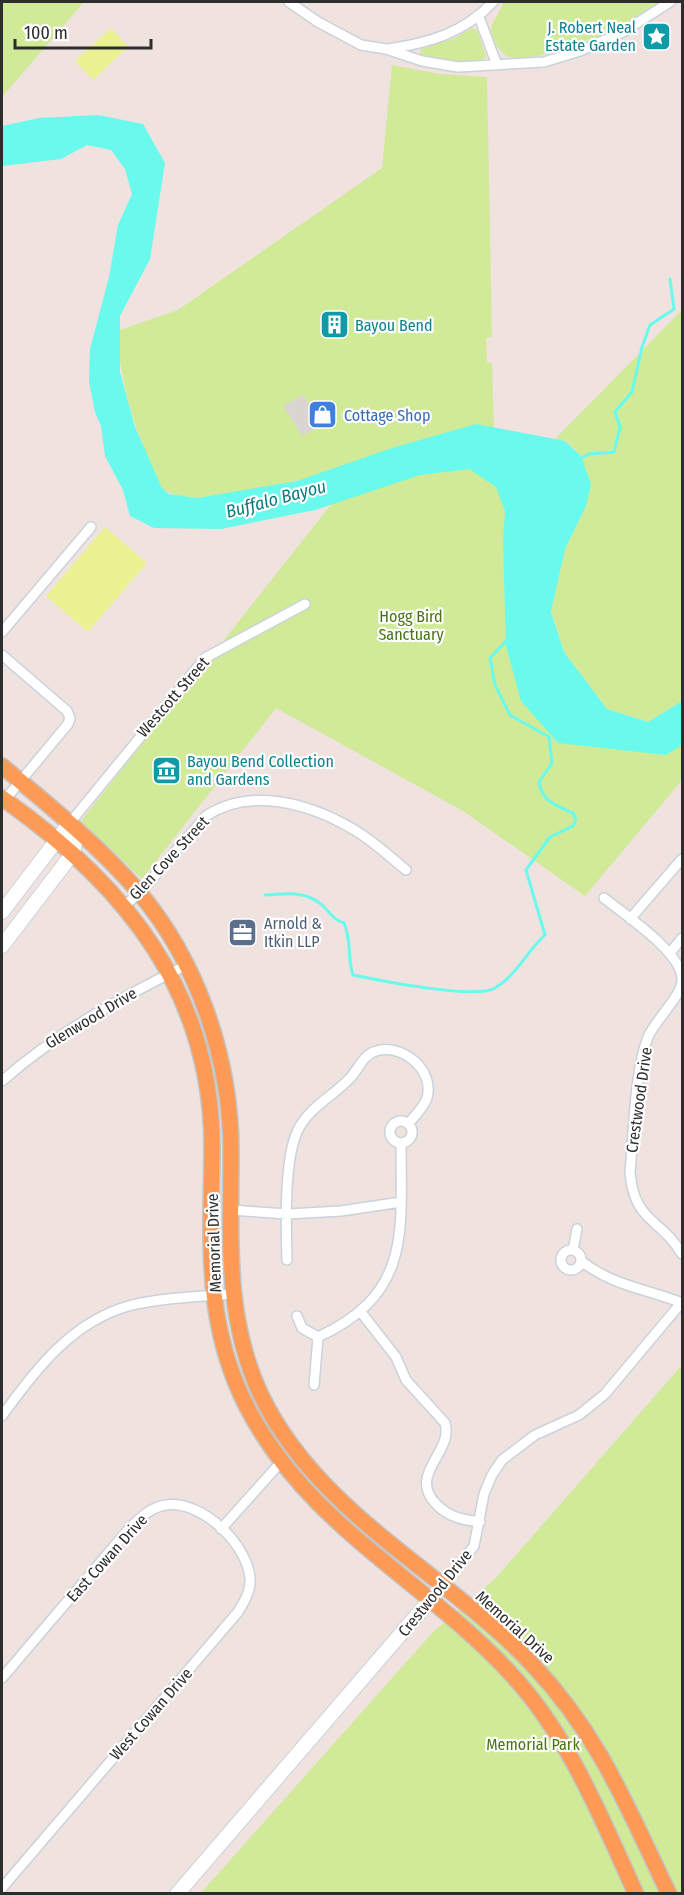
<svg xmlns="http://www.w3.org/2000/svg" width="684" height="1895" viewBox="0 0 684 1895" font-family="'Fira Sans Condensed',sans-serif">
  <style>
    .green { fill: #d1ea97 }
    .pitch { fill: #ebf292 }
    .plaza { fill: #dbd5d2 }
    .water { fill: #69faed }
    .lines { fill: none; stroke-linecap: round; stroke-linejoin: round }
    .stream { stroke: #69faed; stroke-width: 3 }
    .street-casing { stroke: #c9d3dc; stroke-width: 12 }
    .secondary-casing { stroke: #c9d3dc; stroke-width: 16 }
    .primary-casing { stroke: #c4c4c4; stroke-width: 18 }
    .street { stroke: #fff; stroke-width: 9 }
    .secondary { stroke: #fff; stroke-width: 14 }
    .primary { stroke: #fd9b56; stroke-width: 15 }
    .labels { text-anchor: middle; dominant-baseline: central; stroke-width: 4.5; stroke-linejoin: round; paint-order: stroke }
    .culture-label { font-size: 16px; fill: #0d838f; stroke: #fff; text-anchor: start }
    .shop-label { font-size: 16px; fill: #366cbe; stroke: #fff; text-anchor: start }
    .park-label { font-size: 16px; fill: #497314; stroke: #fff }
    .street-label { font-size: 16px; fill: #2d2d2d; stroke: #fff }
    .service-label { font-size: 16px; fill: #4e5e75; stroke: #fff; text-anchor: start }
    .water-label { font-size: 18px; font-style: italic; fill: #067e7e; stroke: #fff }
  </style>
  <rect width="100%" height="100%" fill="#efe2df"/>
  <path class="green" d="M2,2H84L2,97Z
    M504,2H659L607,34L538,56L518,59L506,56L498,48L491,33L492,25Z
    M472,28L477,30L486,56L483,61C468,61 430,63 420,53L421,49L453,39Z
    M392,65L439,74L487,77L492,337L486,338L487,362L492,363L494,432L556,557L549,626L577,681L622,723L682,721V780L585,896L463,811L276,708L142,879L81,821L359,469C335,466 319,476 296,481C266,489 187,510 162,488C136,434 121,391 117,331L178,310L382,168Z
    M682,310V701L648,722L607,709L564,652L551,611L565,549L586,506L581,456L566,441L555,439Z
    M682,1365V1893L200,1894L433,1632L495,1579Z"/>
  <path class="pitch" d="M111,28L128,47L93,80L75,61Z
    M105,527L147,563L88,632L46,596Z"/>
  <path class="plaza" d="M303,395L320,421L318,427L302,436L283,406Z"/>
  <path class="water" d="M98,115L143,124L165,163L150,259L120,316V372L135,427L162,488L169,494L197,498L297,481L392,448L476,424L565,441L581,456L591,484L586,506L565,549L551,612L564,652L607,709L648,722L682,701V745L666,755L558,743L521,701L506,646L503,544L505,511L496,487L469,469L420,475L315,510L221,529L154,528L130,516L123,490L105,456L101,426L95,412L89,382L90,349L109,277L118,225L132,194L125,169L111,150L87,145L61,159L2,166V126L39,118Z"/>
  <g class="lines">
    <path class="stream" d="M580,459L589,454L614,452L620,427L615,412L632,392L642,347L650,325L674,309L670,279
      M265,895C286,894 305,890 322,905C331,913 332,919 344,923C352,941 347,957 353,975C377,980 477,1000 495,988C517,975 527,951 545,935L526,870L550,837L573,826L576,819L573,813C557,806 541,801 539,782L552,763L549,737L510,715L495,685L490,658L508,639"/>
    <defs>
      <path id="street" d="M289,2L318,22L361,45L386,49L422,61L458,67L544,62L580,51L623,32L670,2
        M479,17L497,65
        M388,49C429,43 464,33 493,2
        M2,632L91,527
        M2,655L67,711L70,718L68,724L3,802
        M69,824L205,658L305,604
        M604,898C625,915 680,951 682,978C684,994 655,1020 648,1037C634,1073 634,1133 630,1172C634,1223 661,1218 682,1254
        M125,905L140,893L206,816C250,787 308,803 351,828C371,839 389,856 406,870
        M630,919L682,859
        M670,953L682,938
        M2,1081C58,1032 120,998 187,965
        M390 1132a11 11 0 1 1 22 0a11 11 0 1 1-22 0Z
        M230,1210L288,1214L341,1211L401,1202
        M573,1250L577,1229
        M561 1260a10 10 0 1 1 20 0a10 10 0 1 1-20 0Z
        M287,1260C286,1227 284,1161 297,1132C308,1107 334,1096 351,1077C359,1068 363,1055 376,1051C402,1043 435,1070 427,1098C424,1107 414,1117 408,1124
        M581,1261C615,1287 645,1288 682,1303
        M360,1311L396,1357L406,1380L445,1423C454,1453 406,1474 437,1505C449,1517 463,1520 480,1522
        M297,1316L302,1328L318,1337C412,1294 401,1231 401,1143
        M314,1385L318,1337
        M2,1416C35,1370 73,1320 132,1305C165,1297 199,1297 232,1294
        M221,1529L281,1462
        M442,1586L474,1546L484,1494L492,1475L502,1460L535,1435L579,1415L605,1394L682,1302
        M2,1678L128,1530C139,1519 150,1507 166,1505C202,1500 247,1544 250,1578C251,1591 244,1602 238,1612L2,1888"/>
      <path id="secondary" d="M2,912L69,824
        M2,946L73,853L75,842L69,824
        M177,1894L442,1586"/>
      <path id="primary" d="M2,766C49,805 98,845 138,891C198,962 231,1059 231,1152C231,1235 224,1317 261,1395C318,1514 445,1572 532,1664C600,1736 627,1807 669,1894
        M2,798C126,885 214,994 212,1153C211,1243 204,1324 247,1407C308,1526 425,1580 512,1675C569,1737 601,1817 636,1894"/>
    </defs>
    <use href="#street" class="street-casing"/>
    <use href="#secondary" class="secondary-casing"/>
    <use href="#primary" class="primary-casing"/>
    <use href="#street" class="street"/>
    <use href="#secondary" class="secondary"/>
    <use href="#primary" class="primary"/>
  </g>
  <defs>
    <symbol id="sight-square" viewBox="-11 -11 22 22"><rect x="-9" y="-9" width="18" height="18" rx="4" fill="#0f9aa8" stroke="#fff"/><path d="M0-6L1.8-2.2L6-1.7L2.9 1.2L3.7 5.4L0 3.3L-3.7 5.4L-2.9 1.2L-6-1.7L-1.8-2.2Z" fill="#fff"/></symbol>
    <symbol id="building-square" viewBox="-11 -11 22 22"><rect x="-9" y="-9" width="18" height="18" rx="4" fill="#0f9aa8" stroke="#fff"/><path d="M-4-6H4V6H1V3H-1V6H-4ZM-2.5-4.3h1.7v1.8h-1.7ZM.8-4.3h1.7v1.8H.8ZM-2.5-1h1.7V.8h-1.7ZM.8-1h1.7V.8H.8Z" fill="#fff"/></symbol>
    <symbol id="shop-square" viewBox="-11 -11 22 22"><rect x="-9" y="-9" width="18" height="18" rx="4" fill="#3f7fe0" stroke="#fff"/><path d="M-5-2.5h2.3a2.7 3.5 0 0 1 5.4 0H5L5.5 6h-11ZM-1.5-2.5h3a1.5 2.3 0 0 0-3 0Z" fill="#fff"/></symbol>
    <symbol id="museum-square" viewBox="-11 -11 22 22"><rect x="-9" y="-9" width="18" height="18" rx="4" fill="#0f9aa8" stroke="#fff"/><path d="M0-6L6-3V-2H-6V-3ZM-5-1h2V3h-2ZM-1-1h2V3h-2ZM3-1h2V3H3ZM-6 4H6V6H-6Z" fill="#fff"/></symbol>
    <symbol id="office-square" viewBox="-11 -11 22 22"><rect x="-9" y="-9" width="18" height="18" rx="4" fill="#5c6f8a" stroke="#fff"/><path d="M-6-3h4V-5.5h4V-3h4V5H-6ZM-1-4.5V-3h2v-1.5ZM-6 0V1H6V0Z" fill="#fff"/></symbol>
  </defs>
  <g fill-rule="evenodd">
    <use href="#sight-square" x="640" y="20" width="33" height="33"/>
    <use href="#building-square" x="318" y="308" width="33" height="33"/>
    <use href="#shop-square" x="306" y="398" width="33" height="33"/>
    <use href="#museum-square" x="150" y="754" width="33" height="33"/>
    <use href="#office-square" x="226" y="916" width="33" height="33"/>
  </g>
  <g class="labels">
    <g class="culture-label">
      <text x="636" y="27" text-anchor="end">J. Robert Neal<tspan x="636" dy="18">Estate Garden</tspan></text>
      <text x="355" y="325">Bayou Bend</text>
      <text x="187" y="761">Bayou Bend Collection<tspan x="187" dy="18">and Gardens</tspan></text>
    </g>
    <g class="shop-label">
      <text x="344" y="415">Cottage Shop</text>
    </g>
    <g class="park-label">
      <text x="411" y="616">Hogg Bird<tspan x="411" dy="18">Sanctuary</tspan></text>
      <text x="533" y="1744">Memorial Park</text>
    </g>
    <g class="street-label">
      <text transform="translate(173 697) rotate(-49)">Westcott Street</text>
      <text transform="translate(169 858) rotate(-47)">Glen Cove Street</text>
      <text transform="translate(91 1018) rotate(-31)">Glenwood Drive</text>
      <text transform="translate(639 1100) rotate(-82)">Crestwood Drive</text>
      <text transform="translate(214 1243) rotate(-92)">Memorial Drive</text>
      <text transform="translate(107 1558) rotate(-48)">East Cowan Drive</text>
      <text transform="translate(435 1593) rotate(-51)">Crestwood Drive</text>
      <text transform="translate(515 1627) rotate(42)">Memorial Drive</text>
      <text transform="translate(151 1714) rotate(-49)">West Cowan Drive</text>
    </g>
    <g class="service-label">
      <text x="264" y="923">Arnold &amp;<tspan x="264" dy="18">Itkin LLP</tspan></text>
    </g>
    <g class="water-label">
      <text transform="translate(276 499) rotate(-15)">Buffalo Bayou</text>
    </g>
  </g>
  <rect width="684" height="1895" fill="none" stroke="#2d2d2d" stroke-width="6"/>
  <path d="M15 39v9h136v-9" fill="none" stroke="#2d2d2d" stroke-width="3"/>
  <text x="24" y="39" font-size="18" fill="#2d2d2d" stroke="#ffffff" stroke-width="4.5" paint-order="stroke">100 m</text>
</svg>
